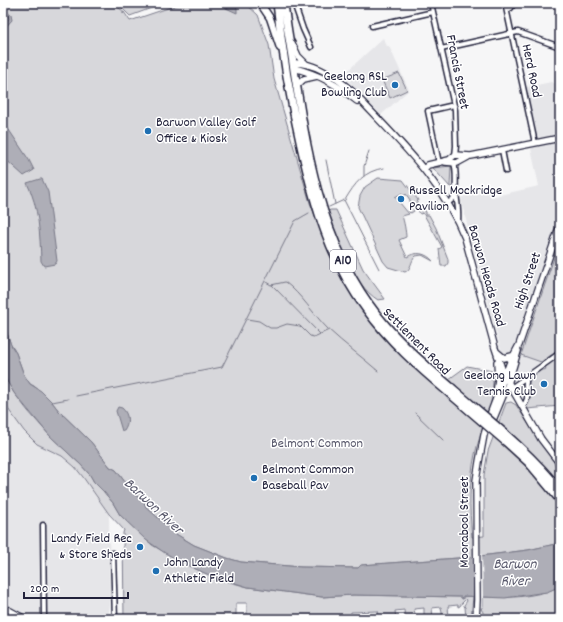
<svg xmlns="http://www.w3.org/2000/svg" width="563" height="622" viewBox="0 0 563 622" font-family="Dekko,sans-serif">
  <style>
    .built { fill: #e6e6e9 }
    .green { fill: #d7d7db; stroke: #7c7c8b }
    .water { fill: #aeaeb7; stroke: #767685 }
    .pier { fill: #f6f6f7 }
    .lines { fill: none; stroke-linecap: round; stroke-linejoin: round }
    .stream { stroke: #767685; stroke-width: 1 }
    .street-casing { stroke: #22223b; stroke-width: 7 }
    .secondary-casing { stroke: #22223b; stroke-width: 8 }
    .primary-casing { stroke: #22223b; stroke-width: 9 }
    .highway-casing { stroke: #22223b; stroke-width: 10 }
    .street { stroke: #fff; stroke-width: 4 }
    .secondary { stroke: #fff; stroke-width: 5.5 }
    .primary { stroke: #fff; stroke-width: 6 }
    .highway { stroke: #fff; stroke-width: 7 }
    .highway-bridge-casing { stroke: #22223b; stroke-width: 10; stroke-linecap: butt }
    .highway-bridge { stroke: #fff; stroke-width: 7 }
    .poi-dot { fill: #1f6fb2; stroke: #fff; stroke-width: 1.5 }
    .labels { text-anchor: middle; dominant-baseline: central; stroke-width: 3; stroke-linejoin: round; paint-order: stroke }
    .shield { fill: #fff; stroke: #646476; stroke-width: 1 }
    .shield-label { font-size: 13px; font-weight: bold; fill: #22223b }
    .street-label { font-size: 14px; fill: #22223b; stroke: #fff }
    .poi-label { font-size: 14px; fill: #22223b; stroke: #fff; text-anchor: start }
    .park-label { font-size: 14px; fill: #58586b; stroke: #fff }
    .water-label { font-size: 15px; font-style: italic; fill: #5a5a6d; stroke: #fff }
  </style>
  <rect width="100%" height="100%" fill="#f6f6f7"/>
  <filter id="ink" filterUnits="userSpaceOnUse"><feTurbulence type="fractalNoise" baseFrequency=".025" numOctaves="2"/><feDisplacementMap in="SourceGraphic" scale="8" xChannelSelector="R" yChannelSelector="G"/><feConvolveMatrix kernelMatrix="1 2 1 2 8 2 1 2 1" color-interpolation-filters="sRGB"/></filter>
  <g filter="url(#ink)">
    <path class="built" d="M383,38L387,46H389L409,90L381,115L343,75Z
      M551,82L560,85V254L556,253L521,355L541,362L515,382L509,380L461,201L462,197L487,192L491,197L539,186L531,149L536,147L523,88Z
      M3,402L24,431L37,444L62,456L75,467L83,477L109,514L110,605L108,619H3Z"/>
    <path class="green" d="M3,3H112L123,11V14L124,12L130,21L183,3H245L258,15L269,45L274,79L310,203L338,271L364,312L391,344L438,387L467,366L492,371C497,404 482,425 475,454C469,483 469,507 472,537L484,536V475L488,451L506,403L511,402L516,405L545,449L560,469V543L528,550L472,557L362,565L358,568L301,567L241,562L227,558L194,545L176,534L146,507L144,501L134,494L116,470L110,467L91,442L59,411L52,402L34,386L30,384L24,375L16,353L11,345L4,324Z
      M117,3H165L130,16Z
      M399,73L407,90L390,98L382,80Z
      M451,166L450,187L433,168Z
      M378,178L403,180L418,200L414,211L411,213L409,212L410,200L406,194L404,196L402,193L395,197L409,214L402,216C404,221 406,233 406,237L399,240L407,257C416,251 426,253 433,261L422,255L416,256C410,261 412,269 405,272L388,267L383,261L358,207L360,196L365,187Z
      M421,206L426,212V215H429L436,228L448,259V263L446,266H441L439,249L442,247L423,213L420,214C418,211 419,209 421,206Z
      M330,210H336L363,269L385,299L378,300C352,284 339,240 328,212Z
      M556,252L560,254V349L541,362L521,355Z
      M560,356V406L527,409L526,406L529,402L527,387L528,380L542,369L544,370L546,369L545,367Z
      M3,374L14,393L28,411L50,436L81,465L90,475L94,482L104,492L113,503L120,515L152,545L189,566L222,580L248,587L322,597L353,595L461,597L473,596L471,619H466L465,607L464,606V605L467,601L466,599L462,603L460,606L458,607V605L448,606L449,619H443L441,607L432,608L433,619H424V608L414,609L416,619H405L404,610L395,611L396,619H380L378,611L351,612V619H247V603H236V619H124L123,533L124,530L109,514L83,477L75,467L62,456L37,444L24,431L3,402Z
      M556,588H560V619H482L483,612L481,609L483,606V597C507,598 533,598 556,588Z"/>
    <path class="water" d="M224,3L234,4L237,8V13L226,8Z
      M3,10L11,15L12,20L3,30V18L6,22L9,19L8,15Z
      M3,121L29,160L34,170L24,176L3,157Z
      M40,179H42L48,192L57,261L55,264L44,266L41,261C40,235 39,207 27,183Z
      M3,321L11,345L16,353L24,375L30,384L41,391L52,402L59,411L91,442L110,467L116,470L134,494L138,497H142L146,507L176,534L194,545L227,558L241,562L301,567L358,568L361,565L472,557L528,550L560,543V588H556L547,592L505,598L463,596V599H462L461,597L353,595L322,597L248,587L209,575L189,566L165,553L146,540L120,515L113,503L104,492L94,482L90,475L81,465L50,436L14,393L3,374Z
      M118,407L122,408C129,414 129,424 124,431H122L116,411Z"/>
    <path class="pier" d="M482,554L483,599H473L472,555Z"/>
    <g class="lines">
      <path class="stream" d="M326,160L335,204
        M364,176V166L369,151
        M345,200C355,183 364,171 384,168
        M329,207L344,200L379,269
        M266,282L271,285L285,282C302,295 313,314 328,329C344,344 362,357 378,371
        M272,285L320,334
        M247,319L259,321L270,328H276L287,324L300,326L310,336L314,337L329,330
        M76,396L222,367L295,221L309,213
        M52,402L68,399
        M415,413L443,440"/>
      <defs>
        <path id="street" d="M294,3L303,29L311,47
          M431,3L455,110L456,146L455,156
          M505,3L535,143
          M507,10L511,8L514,3
          M372,26L433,12
          M441,49L518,32L560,47
          M502,150L506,171
          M439,163L428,111L454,105
          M454,163C457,173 455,182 456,192C457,202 459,211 458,221
          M448,203L453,199L456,192
          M511,388L560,353
          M522,406C533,398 522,389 527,378
          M43,525L44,619
          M113,553L115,619"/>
        <path id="secondary" d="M292,43L298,56L306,64
          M293,63C314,62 337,78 352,91C395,138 441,178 465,238L495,348L504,375L541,439L560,464
          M294,68C320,75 336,84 357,101
          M296,86L304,79L317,76
          M445,162L457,163L468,157
          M424,169L428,165L449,160L455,155L471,156L560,138
          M497,352L504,358L512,356
          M496,394L498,379L497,362
          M491,425L508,384L518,351
          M3,607L25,619
          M476,619L477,600L476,481L479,462L484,435L491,412L510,362L519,345L560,225"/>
        <path id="primary" d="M260,3L270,18L280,48
          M269,3H277"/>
        <path id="highway" d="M277,3C282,51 290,99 301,146C314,204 330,261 366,309C389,341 418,367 449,393
          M284,3C286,23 290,43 293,63C306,147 319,234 369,304C392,337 422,362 452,388"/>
      </defs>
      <use href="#street" class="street-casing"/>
      <use href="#secondary" class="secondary-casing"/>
      <use href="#primary" class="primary-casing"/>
      <use href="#highway" class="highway-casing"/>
      <use href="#street" class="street"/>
      <use href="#secondary" class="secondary"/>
      <use href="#primary" class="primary"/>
      <use href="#highway" class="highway"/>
      <defs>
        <path id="highway-bridge" d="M452,388C490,421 529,451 560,490
          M449,393L506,442L529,463L560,500"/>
      </defs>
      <use href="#highway-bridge" class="highway-bridge-casing"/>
      <use href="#highway-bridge" class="highway-bridge"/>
    </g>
  </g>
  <g class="poi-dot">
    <circle cx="395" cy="85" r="4"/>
    <circle cx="148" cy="131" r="4"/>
    <circle cx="401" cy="199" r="4"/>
    <circle cx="544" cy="384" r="4"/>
    <circle cx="254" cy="478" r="4"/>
    <circle cx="140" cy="547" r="4"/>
    <circle cx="156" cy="571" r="4"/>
  </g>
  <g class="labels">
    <rect class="shield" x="330" y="250" width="26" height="22" rx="3"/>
    <g class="shield-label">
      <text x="343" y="261">A10</text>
    </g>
    <g class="street-label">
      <text transform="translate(531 71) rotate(78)">Herd Road</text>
      <text transform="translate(457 72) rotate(79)">Francis Street</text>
      <text transform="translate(486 276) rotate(74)">Barwon Heads Road</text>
      <text transform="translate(528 281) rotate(-71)">High Street</text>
      <text transform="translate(416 342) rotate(45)">Settlement Road</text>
      <text transform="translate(465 522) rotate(-90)">Moorabool Street</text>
    </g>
    <g class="poi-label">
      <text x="387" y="77" text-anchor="end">Geelong RSL<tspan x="387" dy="16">Bowling Club</tspan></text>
      <text x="156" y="123">Barwon Valley Golf<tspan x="156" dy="16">Office &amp; Kiosk</tspan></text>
      <text x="409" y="191">Russell Mockridge<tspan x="409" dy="16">Pavilion</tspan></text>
      <text x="536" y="376" text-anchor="end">Geelong Lawn<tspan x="536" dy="16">Tennis Club</tspan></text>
      <text x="262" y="470">Belmont Common<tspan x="262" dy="16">Baseball Pav</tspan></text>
      <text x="132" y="539" text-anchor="end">Landy Field Rec<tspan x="132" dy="16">&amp; Store Sheds</tspan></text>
      <text x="164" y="563">John Landy<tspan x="164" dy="16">Athletic Field</tspan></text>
    </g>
    <g class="park-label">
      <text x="317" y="444">Belmont Common</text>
    </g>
    <g class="water-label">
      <text transform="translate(153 507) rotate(43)">Barwon River</text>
      <text x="515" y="565">Barwon<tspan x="515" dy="17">River</tspan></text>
    </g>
  </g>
  <rect width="563" height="622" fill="none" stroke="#fff" stroke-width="16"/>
  <rect x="8" y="8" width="547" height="606" fill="none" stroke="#22223b" stroke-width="1.5" filter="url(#ink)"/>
  <path d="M24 592v6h104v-6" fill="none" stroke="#22223b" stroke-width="2"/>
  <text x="30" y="592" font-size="12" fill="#22223b" stroke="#ffffff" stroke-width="3" paint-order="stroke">200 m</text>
</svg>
